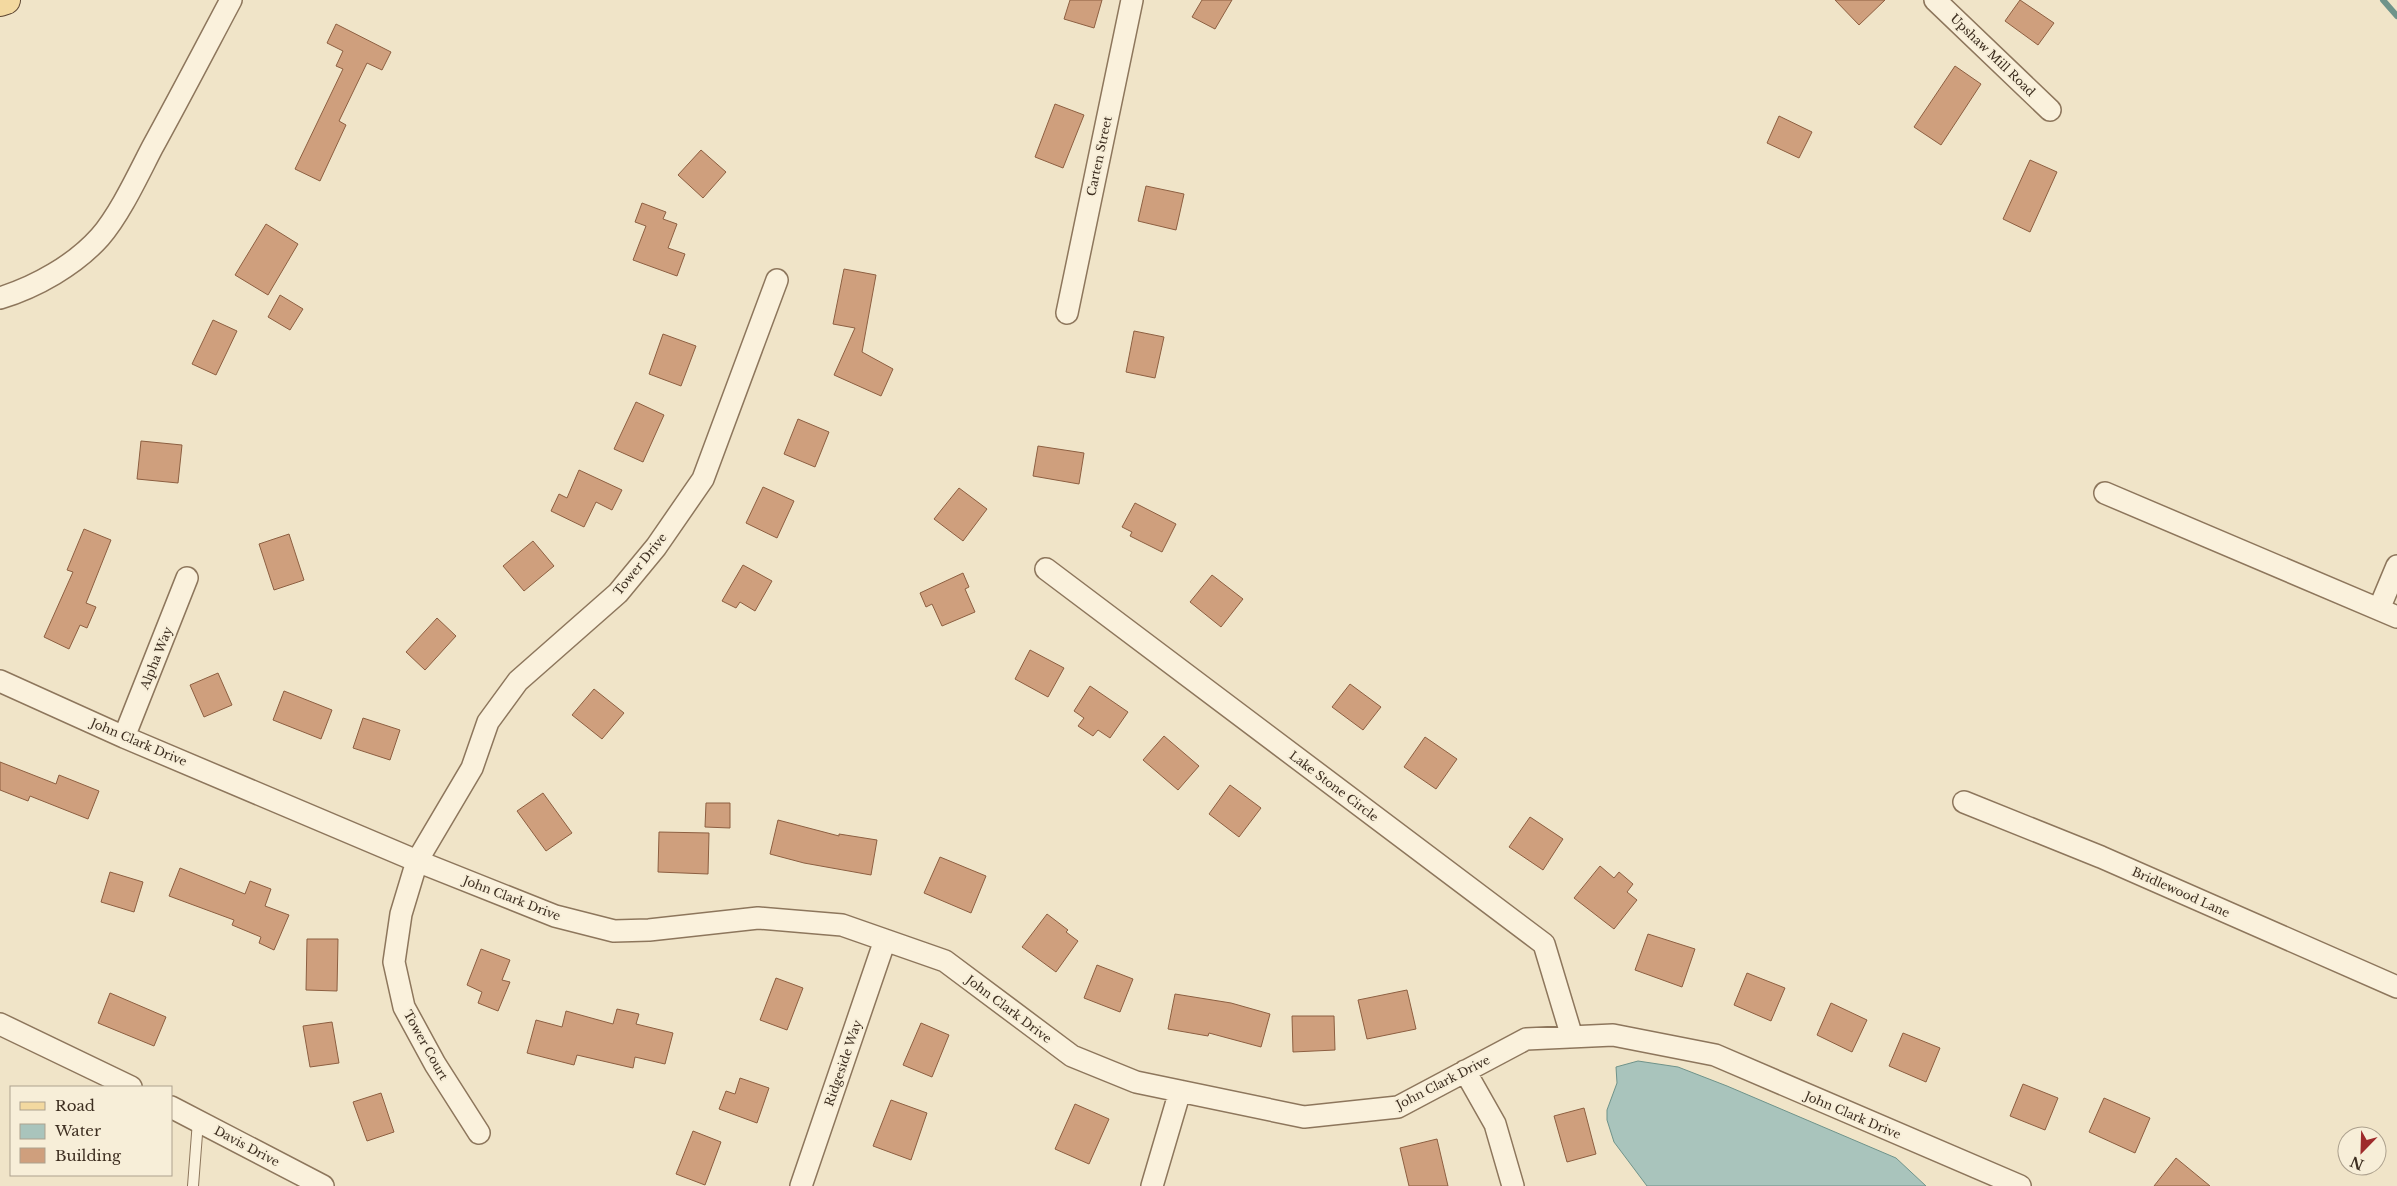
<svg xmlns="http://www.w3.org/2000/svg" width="2397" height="1186" viewBox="0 0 2397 1186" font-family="'Libre Baskerville',serif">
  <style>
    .water { fill: #a9c4bc; stroke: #6f938a }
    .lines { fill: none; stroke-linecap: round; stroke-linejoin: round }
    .stream { stroke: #6f938a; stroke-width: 6 }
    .building { fill: #cf9f7d; stroke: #8d5f41 }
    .lane-casing { stroke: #8d765c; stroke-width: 12 }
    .street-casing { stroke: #8d765c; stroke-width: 24 }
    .primary-casing { stroke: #5b4430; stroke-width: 30 }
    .lane { stroke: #faf1dc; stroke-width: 10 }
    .street { stroke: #faf1dc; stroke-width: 21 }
    .primary { stroke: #f3d9a0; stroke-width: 28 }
    .labels { text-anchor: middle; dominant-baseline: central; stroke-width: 4; stroke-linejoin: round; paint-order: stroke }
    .street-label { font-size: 12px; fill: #3d2e20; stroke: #f7eed8 }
  </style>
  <rect width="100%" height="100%" fill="#f0e4c8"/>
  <path class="water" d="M1638,1061L1678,1067L1727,1086L1896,1158L1926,1186H1647L1614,1142L1607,1120V1110L1617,1083L1616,1067Z"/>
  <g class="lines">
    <path class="stream" d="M2383,0L2397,16"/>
  </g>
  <path class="building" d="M1070,0H1102L1094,28L1064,19Z
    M1202,0H1232L1215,29L1192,17Z
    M1835,0H1885L1859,25Z
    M2020,0L2054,23L2038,45L2005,21Z
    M336,24L391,52L382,70L367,63L339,121L346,125L320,181L295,169L343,69L336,66L343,51L327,43Z
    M1955,66L1981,84L1941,145L1914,127Z
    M1055,104L1084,115L1063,168L1035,157Z
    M1779,116L1812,132L1799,158L1767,143Z
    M701,150L726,172L703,198L678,175Z
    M2030,160L2057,172L2030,232L2003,219Z
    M1146,186L1184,194L1176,230L1138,221Z
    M642,203L666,212L663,219L677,224L668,248L685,254L677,276L633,260L646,226L635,222Z
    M266,224L298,244L268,295L235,275Z
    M844,269L876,275L862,352L893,369L881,396L834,375L855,328L833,324Z
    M280,295L303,309L290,330L268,317Z
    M213,320L237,331L216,375L192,364Z
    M1134,331L1164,337L1155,378L1126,372Z
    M663,334L696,346L681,386L649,374Z
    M636,402L664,415L643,462L614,449Z
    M798,419L829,432L815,467L784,454Z
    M141,441L182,445L178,483L137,479Z
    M1038,446L1084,453L1079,484L1033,476Z
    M579,470L622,490L612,510L596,502L584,527L551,511L559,494L567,498Z
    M763,487L794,501L777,538L746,523Z
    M959,488L987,509L963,541L934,519Z
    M1135,503L1176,524L1162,552L1130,536L1132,532L1122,527Z
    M84,529L111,540L86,603L96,607L87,628L80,625L69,649L44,637L73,572L67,570Z
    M289,534L304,580L274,590L259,544Z
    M533,541L554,566L524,591L503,566Z
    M743,565L772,581L755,611L740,602L736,608L722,601Z
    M963,573L969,587L965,589L975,612L942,626L932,604L926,607L920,593Z
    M1212,575L1243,599L1221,627L1190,602Z
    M437,618L456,636L425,670L406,652Z
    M1030,650L1064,668L1048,697L1015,679Z
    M218,673L232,705L204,717L190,685Z
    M1350,684L1381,707L1363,730L1332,707Z
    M1090,686L1128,712L1110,738L1098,730L1093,736L1078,726L1084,718L1074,711Z
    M594,689L624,713L602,739L572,715Z
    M284,691L332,710L321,739L273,720Z
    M363,718L400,730L390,760L353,748Z
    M1164,736L1199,766L1178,790L1143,760Z
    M1425,737L1457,759L1436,789L1404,767Z
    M0,762L56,784L59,775L99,791L88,819L30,796L28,801L0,790Z
    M1230,785L1261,808L1239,837L1209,814Z
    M543,793L572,833L546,851L517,811Z
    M706,803H730V828L705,827Z
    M1530,817L1563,839L1543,870L1509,847Z
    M778,820L839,836V834L877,840L871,875L804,863L770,854Z
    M659,832L709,833L708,874L658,872Z
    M940,857L986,876L971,913L924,893Z
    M1600,866L1614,878L1619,872L1633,884L1627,892L1637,900L1614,929L1574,898Z
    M180,868L245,894L250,881L271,889L265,906L289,915L274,950L259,943L261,937L232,925L234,920L169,896Z
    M110,872L143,882L134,912L101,902Z
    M1047,914L1068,930L1066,932L1078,941L1056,972L1022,947Z
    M1648,934L1695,949L1682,987L1635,970Z
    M307,939H338L337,991L306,990Z
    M481,949L510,960L502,980L510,982L498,1011L478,1003L482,992L467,985Z
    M1097,965L1133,979L1120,1012L1084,998Z
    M1747,973L1785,988L1771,1021L1734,1005Z
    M776,978L803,988L787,1030L760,1020Z
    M1407,990L1416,1029L1367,1039L1358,1000Z
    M110,993L166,1017L154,1046L98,1023Z
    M1175,994L1231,1003L1270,1014L1261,1047L1209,1033L1208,1036L1168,1029Z
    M1831,1003L1867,1020L1852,1052L1817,1035Z
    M617,1009L639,1014L636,1024L673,1033L665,1064L635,1057L633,1068L577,1055L574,1065L527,1053L536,1020L562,1027L566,1011L613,1024Z
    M1292,1016H1334L1335,1050L1293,1052Z
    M332,1022L339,1063L310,1067L303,1026Z
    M921,1023L949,1035L932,1077L903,1065Z
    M1903,1033L1940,1048L1926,1082L1889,1066Z
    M740,1078L769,1088L757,1123L719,1109L726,1091L735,1094Z
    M2023,1084L2058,1098L2045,1130L2010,1116Z
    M381,1093L394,1132L367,1141L353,1102Z
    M2104,1098L2150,1118L2135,1153L2089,1132Z
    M891,1100L927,1113L911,1160L873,1146Z
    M1075,1104L1109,1119L1089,1164L1055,1149Z
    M1584,1108L1596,1154L1567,1162L1554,1116Z
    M693,1131L721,1142L705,1185L676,1174Z
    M1437,1139L1448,1186H1409L1400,1148Z
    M2176,1158L2210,1186H2154Z"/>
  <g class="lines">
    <defs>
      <path id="lane" d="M193,1186L198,1121"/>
      <path id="street" d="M1935,0L2050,110
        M0,298C36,287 75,265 100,237C120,214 138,175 152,148C179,99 205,49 231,0
        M1067,313L1132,0
        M2105,493L2397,617
        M1046,569L1544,944L1572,1037
        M2379,609L2397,566
        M0,681L124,737L417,861L555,916L614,931L649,930L758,918L842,925L945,961L1072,1056L1136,1082L1304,1117L1398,1107L1526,1039L1613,1035L1715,1055L2020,1186
        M124,737L187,578
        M1964,802L2101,857L2397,987
        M0,1024L131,1087
        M1465,1071L1495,1124L1513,1186
        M171,1107L323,1186
        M479,1133L435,1064L404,1007L394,962L401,914L417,861L472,768L488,722L518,681L618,593L656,547L703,479L777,280
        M801,1186L885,940
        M1152,1186L1180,1091"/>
      <path id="primary" d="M0,2L6,0"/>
    </defs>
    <use href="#lane" class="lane-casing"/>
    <use href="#street" class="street-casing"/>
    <use href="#primary" class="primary-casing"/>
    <use href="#lane" class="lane"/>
    <use href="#street" class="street"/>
    <use href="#primary" class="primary"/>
  </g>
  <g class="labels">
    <g class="street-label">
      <text transform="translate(1993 55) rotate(44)">Upshaw Mill Road</text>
      <text transform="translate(1099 156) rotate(-78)">Carten Street</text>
      <text transform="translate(640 564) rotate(-51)">Tower Drive</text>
      <text transform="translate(156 658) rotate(-68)">Alpha Way</text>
      <text transform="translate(139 742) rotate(23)">John Clark Drive</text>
      <text transform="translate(1334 786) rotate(37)">Lake Stone Circle</text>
      <text transform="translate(2181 892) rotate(24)">Bridlewood Lane</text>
      <text transform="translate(512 898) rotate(21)">John Clark Drive</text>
      <text transform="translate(1009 1009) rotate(37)">John Clark Drive</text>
      <text transform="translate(426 1045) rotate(61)">Tower Court</text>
      <text transform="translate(843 1063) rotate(-71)">Ridgeside Way</text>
      <text transform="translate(1443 1082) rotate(-27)">John Clark Drive</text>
      <text transform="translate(1853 1115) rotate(23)">John Clark Drive</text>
      <text transform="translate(247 1146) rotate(28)">Davis Drive</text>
    </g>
  </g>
  <rect x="10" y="1086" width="162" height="90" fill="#f7eed8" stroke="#ada18e"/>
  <rect x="20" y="1102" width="25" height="8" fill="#f3d9a0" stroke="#ada18e"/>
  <text x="55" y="1111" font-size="15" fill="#3d2e20">Road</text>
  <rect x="20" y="1124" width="25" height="15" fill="#a9c4bc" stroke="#ada18e"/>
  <text x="55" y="1136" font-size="15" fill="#3d2e20">Water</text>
  <rect x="20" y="1148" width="25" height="15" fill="#cf9f7d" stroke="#ada18e"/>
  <text x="55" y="1161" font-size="15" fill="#3d2e20">Building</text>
  <g transform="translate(2362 1151) rotate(203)"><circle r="24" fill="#f7eed8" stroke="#ada18e"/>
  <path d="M0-4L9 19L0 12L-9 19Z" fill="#9e2a2b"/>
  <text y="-8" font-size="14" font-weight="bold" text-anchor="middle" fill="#3d2e20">N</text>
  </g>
</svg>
